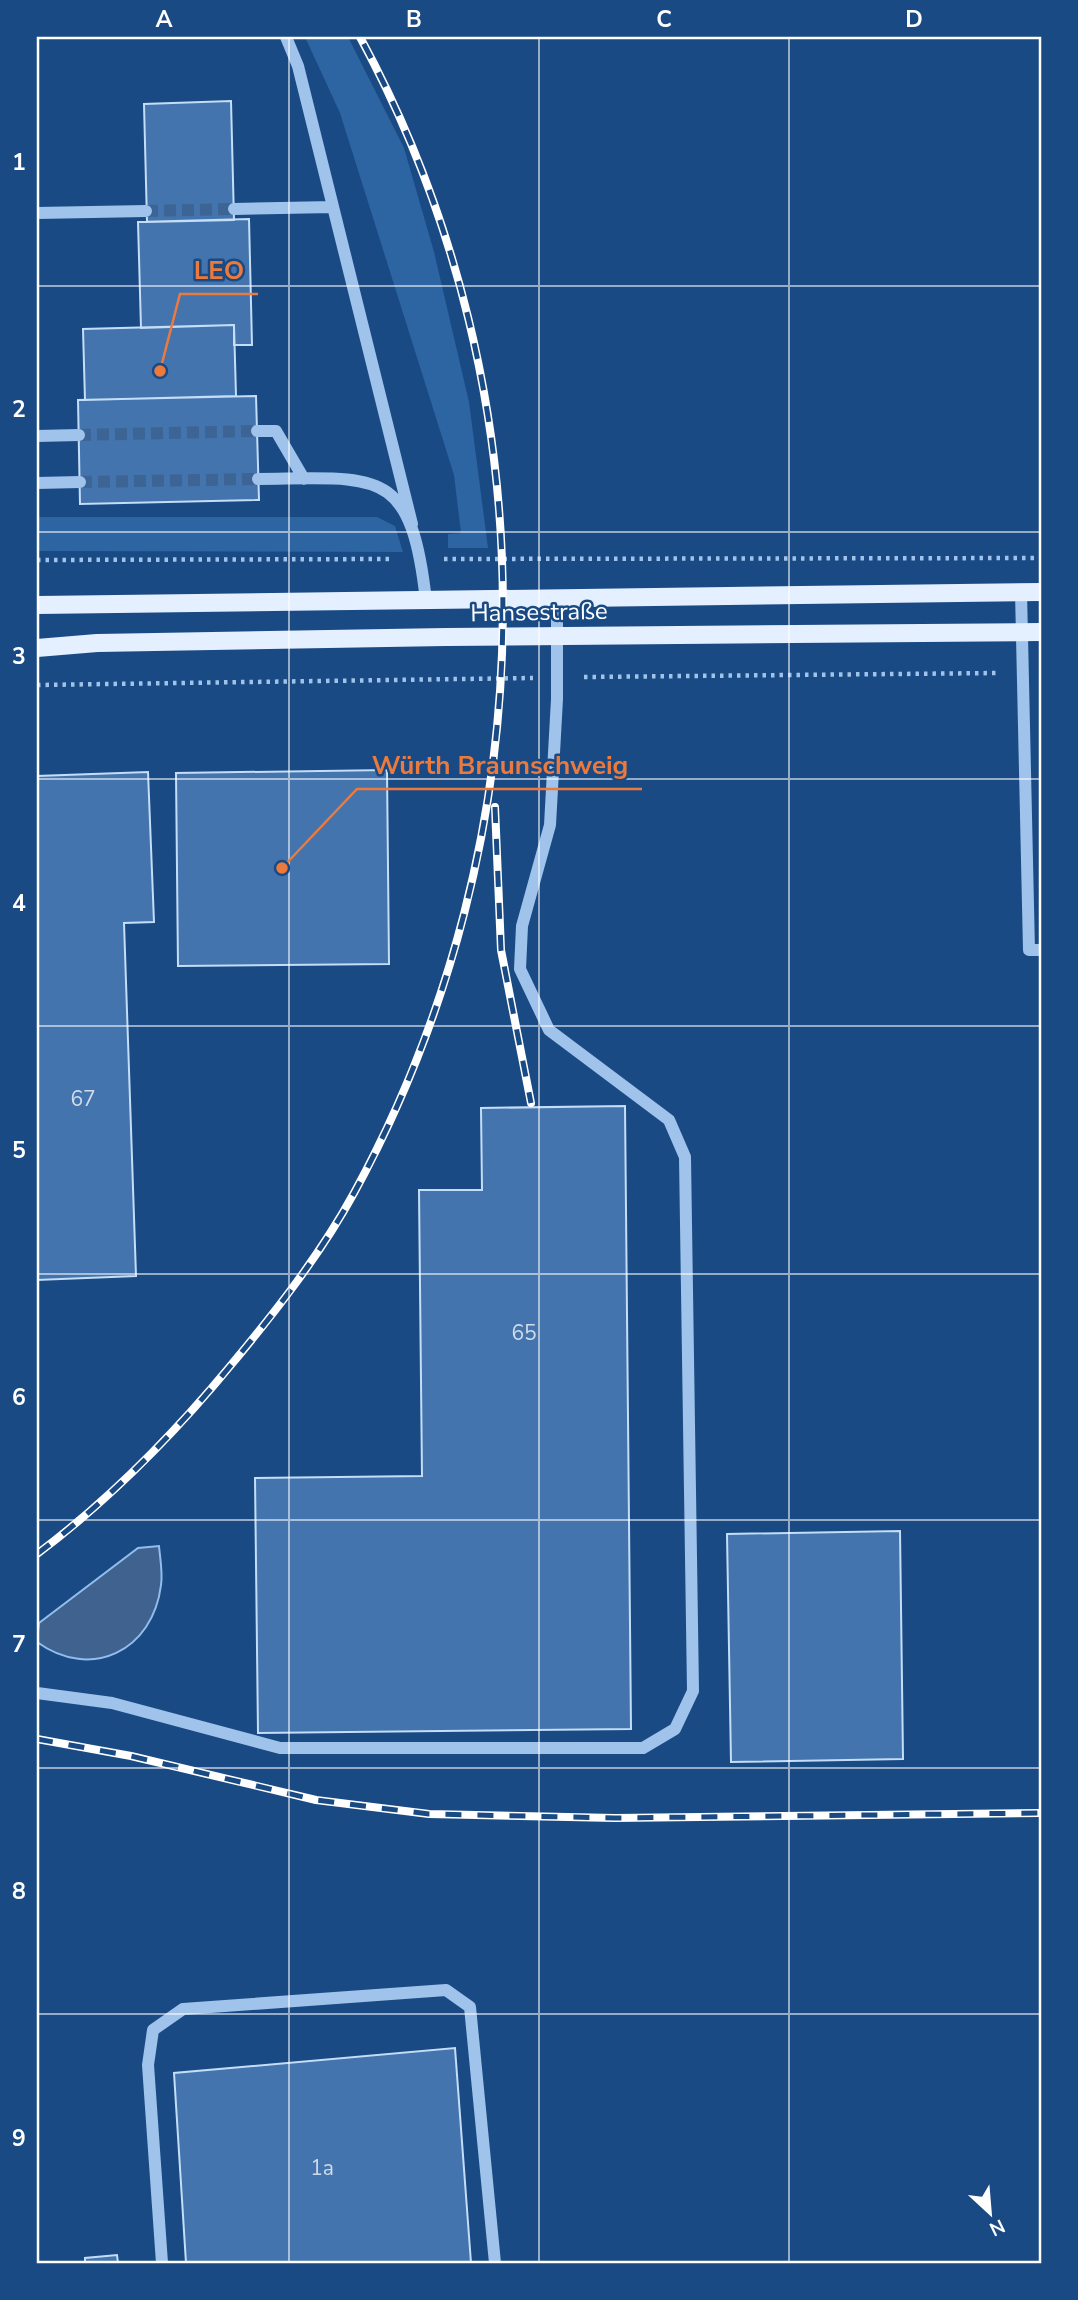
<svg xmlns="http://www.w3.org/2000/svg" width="1078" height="2300" viewBox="0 0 1078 2300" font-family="'Nunito Sans',sans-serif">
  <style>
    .green { fill: #2d64a2 }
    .water { fill: #3f638e; stroke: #92beee; stroke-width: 2 }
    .building { fill: #4374ad; stroke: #c4ddf8; stroke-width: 2 }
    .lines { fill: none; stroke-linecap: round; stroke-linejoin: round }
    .minor-tunnel { stroke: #3c6596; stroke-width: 12; stroke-dasharray: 12 6; stroke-linecap: butt }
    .path { stroke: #9fc3eb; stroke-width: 4.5; stroke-dasharray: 3.5 5; stroke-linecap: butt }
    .minor { stroke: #9fc3eb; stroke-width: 12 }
    .major { stroke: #e4efff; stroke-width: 18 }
    .rail-casing { stroke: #fff; stroke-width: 8 }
    .rail { stroke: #1a4a84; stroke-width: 5; stroke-dasharray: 16; stroke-linecap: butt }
    .grid { fill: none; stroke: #fff; stroke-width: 2; stroke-opacity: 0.55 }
    .labels { text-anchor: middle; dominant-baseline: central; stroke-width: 5; stroke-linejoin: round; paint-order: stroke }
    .number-label { font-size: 21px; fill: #d0dcea }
    .street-label { font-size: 24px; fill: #fff; stroke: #1a4a84 }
    .leader { fill: none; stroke: #ed7a3d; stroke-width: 2.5 }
    .callout-dot { fill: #ed7a3d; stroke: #1a4a84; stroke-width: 2.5 }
    .callout-label { font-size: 26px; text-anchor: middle; font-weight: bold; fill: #ed7a3d; stroke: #1a4a84; stroke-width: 5; stroke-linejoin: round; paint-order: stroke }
    .neatline { fill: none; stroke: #fff; stroke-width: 2.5 }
    .grid-label { font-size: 23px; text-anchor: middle; font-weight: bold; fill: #fff }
  </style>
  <rect width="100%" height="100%" fill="#1a4a84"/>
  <path class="green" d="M305,37H348L404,148L434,252L469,402L488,548H448V534L461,533L454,475L340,113Z
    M37,517H377L395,526L403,552L37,551Z"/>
  <path class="water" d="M159,1546C160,1558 163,1573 161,1585C153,1651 91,1681 37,1642L39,1623L138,1548Z"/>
  <path class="building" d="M231,101L234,220L147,222L144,104Z
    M249,219L252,345H234V325L141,328L138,222Z
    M234,325L236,396L85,400L83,329Z
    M256,396L259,500L80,504L78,400Z
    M387,770L389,964L178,966L176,773Z
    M148,772L154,922L124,923L136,1276L37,1280V776Z
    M625,1106L631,1729L258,1733L255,1478L422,1476L419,1190H482L481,1108Z
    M900,1531L903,1759L731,1762L727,1534Z
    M455,2048L471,2263H186L174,2073Z
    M117,2255L118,2263H85V2258Z"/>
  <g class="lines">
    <path class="minor-tunnel" d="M146,211L234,209
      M79,435L257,431
      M80,482L258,479"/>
    <path class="path" d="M444,559L1041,558
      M37,560L393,559
      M584,677L998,673
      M37,685L533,678"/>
    <path class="minor" d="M286,37L298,66L412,524
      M234,209L333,207
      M37,213L146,211
      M257,431H276L304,479
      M37,436L79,435
      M258,479C378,478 411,465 426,601
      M37,483L80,482
      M1021,592L1029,950H1041
      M37,1693L112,1703L280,1748H643L675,1729L693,1691L685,1157L669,1120L549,1030L520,969L522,926L550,825L557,699V600
      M162,2263L148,2065L153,2030L183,2009L446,1990L470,2007L495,2263"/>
    <path class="major" d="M37,605L1041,592
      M37,648L97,643L446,637L1041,632"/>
    <defs>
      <path id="rail" d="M495,807L501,950L531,1103
        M37,1554C109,1500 174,1434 231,1365C276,1311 320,1255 354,1193C549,836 554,395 360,37
        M37,1739L131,1756L316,1800L429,1814L615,1818L1041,1813"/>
    </defs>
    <use href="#rail" class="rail-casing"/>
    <use href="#rail" class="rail"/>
  </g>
  <path class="grid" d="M289,37V2263M539,37V2263M789,37V2263M37,286H1041M37,532H1041M37,779H1041M37,1026H1041M37,1274H1041M37,1520H1041M37,1768H1041M37,2014H1041"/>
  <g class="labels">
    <g class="number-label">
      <text x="83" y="1099">67</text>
      <text x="524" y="1333">65</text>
      <text x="322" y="2168">1a</text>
    </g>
    <g class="street-label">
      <text transform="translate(539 612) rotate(-1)">Hansestraße</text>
    </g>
  </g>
  <path class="leader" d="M160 371L180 294H258M282 868L357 789H642"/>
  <g class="callout-dot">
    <circle cx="160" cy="371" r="7"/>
    <circle cx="282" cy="868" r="7"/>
  </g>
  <g class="callout-label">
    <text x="219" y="279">LEO</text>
    <text x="500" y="774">Würth Braunschweig</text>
  </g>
  <rect width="1078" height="2300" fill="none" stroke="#1a4a84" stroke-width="77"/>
  <g transform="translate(990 2213) rotate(154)" stroke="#1a4a84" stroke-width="5" paint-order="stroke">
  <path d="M0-5L12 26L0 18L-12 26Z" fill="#ffffff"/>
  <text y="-10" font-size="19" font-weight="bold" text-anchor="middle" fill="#ffffff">N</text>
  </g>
  <rect x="38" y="38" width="1002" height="2224" class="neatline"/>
  <g class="grid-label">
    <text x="164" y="27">A</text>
    <text x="414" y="27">B</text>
    <text x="664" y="27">C</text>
    <text x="914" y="27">D</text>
    <text x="19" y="170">1</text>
    <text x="19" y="417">2</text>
    <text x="19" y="664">3</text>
    <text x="19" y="911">4</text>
    <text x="19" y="1158">5</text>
    <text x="19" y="1405">6</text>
    <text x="19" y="1652">7</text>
    <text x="19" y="1899">8</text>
    <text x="19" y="2146">9</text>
  </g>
</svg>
